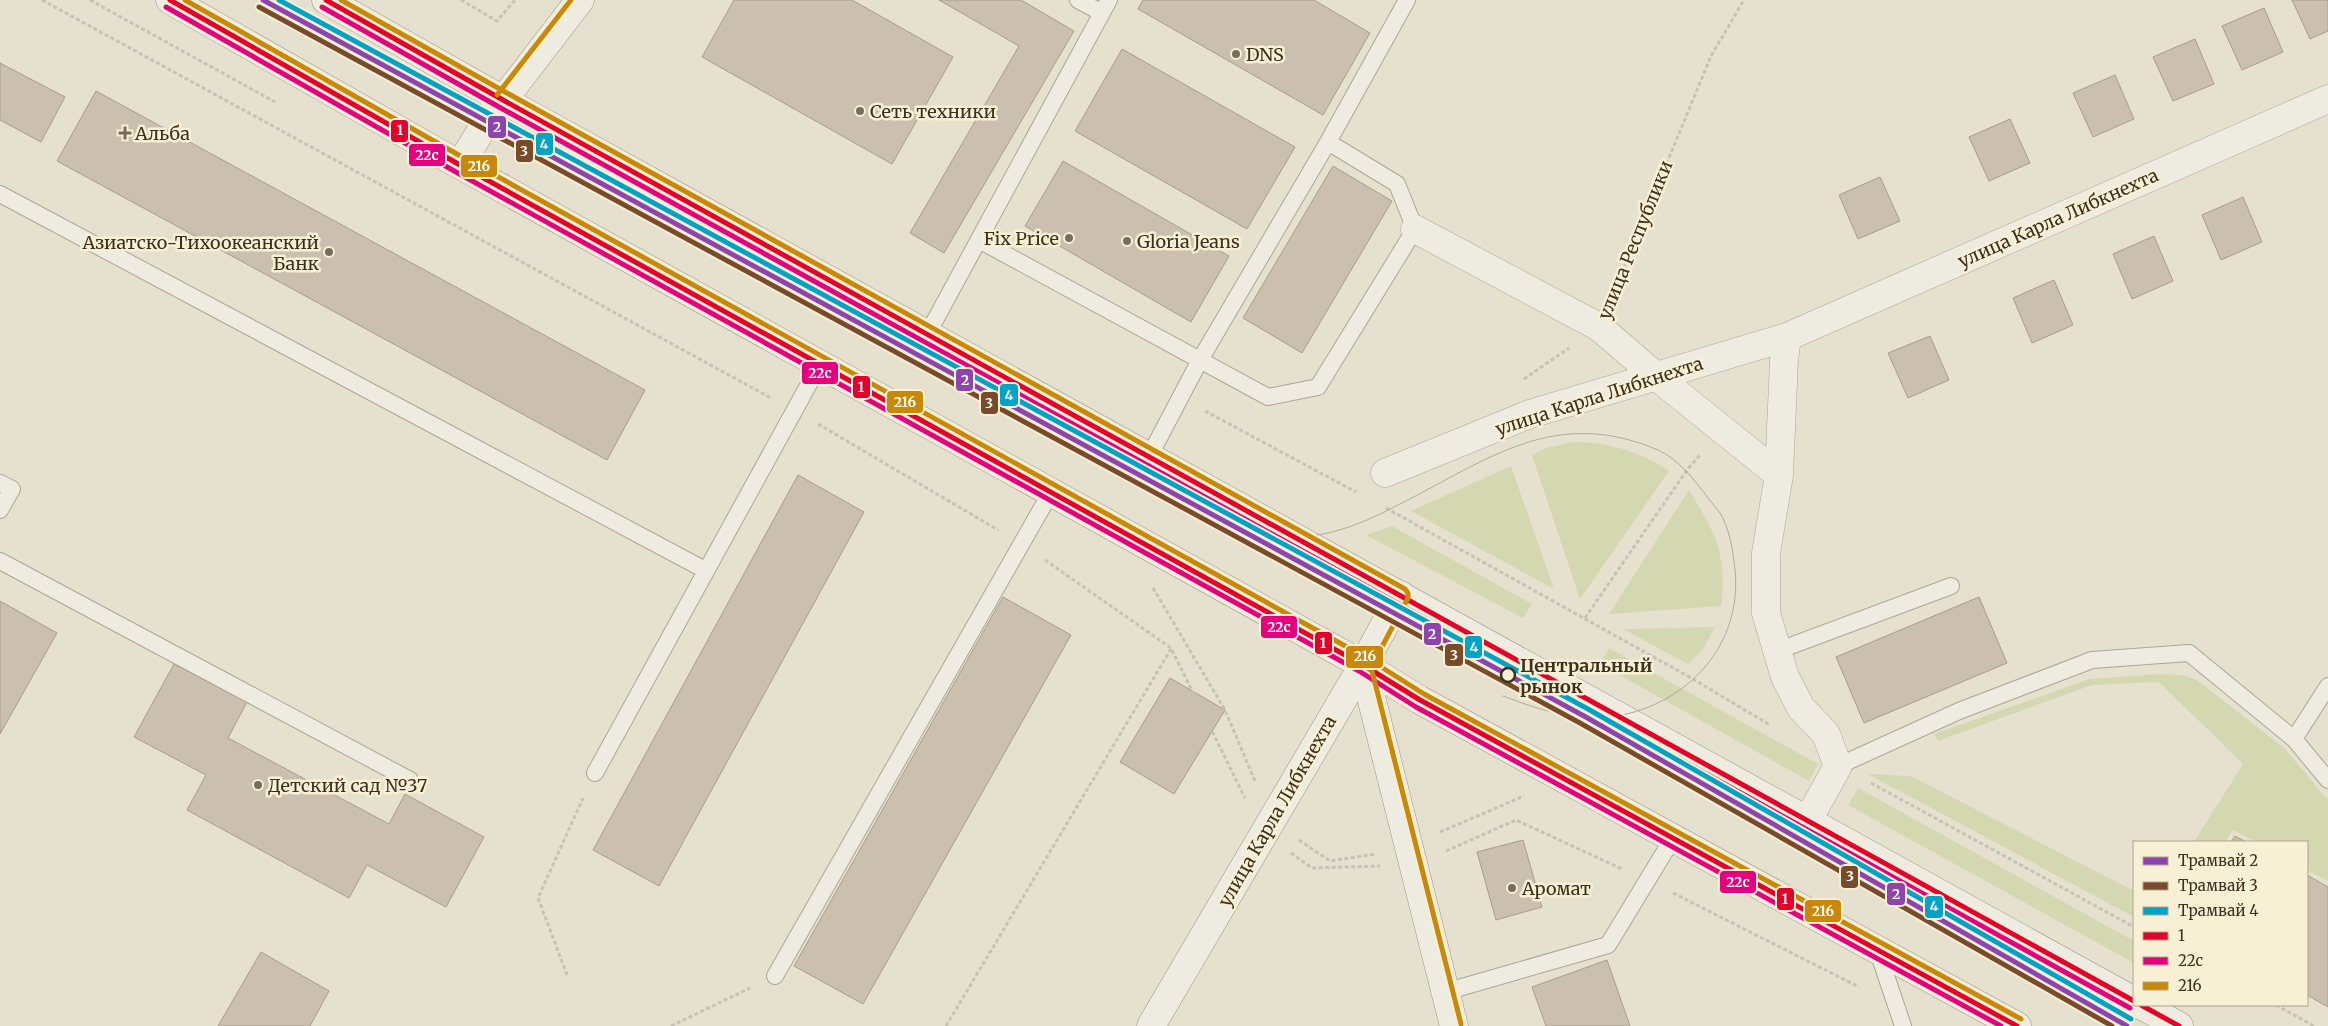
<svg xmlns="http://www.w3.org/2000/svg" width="2328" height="1026" viewBox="0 0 2328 1026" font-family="Merriweather,serif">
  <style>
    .green { fill: #d4d8b0 }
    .building { fill: #cbc0af; stroke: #a79d8d }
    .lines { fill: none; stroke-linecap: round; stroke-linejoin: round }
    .lane-casing { stroke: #aca697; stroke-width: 18 }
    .street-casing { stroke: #aca697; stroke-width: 29 }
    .secondary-casing { stroke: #9c9587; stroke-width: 29 }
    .path { stroke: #c7c2b7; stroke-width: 3; stroke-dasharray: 4 2.5; stroke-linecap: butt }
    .lane { stroke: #eeebe1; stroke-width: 16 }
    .street { stroke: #eeebe1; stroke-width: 28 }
    .secondary { stroke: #eeebe1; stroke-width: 28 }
    .tram { stroke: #aeaba1; stroke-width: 1 }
    .bus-1-casing { stroke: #f8f0d5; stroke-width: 9 }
    .bus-2-casing { stroke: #f8f0d5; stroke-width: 9 }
    .bus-3-casing { stroke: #f8f0d5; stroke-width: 9 }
    .bus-1 { stroke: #e4002b; stroke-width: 5 }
    .bus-2 { stroke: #e5007d; stroke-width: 5 }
    .bus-3 { stroke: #c88808; stroke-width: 5 }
    .tram-1-casing { stroke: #f8f0d5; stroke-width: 9 }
    .tram-2-casing { stroke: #f8f0d5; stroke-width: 9 }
    .tram-3-casing { stroke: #f8f0d5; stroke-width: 9 }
    .tram-1 { stroke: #8e44ad; stroke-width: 5 }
    .tram-2 { stroke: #7a4b2a; stroke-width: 5 }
    .tram-3 { stroke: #03a3c5; stroke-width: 5 }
    .poi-dot { fill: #786d5c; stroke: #f8f0d5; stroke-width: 2 }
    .stop-dot { fill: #f8f0d5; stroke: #3d2f1e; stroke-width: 2.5 }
    .labels { text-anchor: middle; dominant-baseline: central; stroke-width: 5; stroke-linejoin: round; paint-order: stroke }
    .poi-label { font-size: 18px; fill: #3d2f1e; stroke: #f8f0d5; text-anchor: start }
    .street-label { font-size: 18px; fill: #3d2f1e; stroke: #f8f0d5 }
    .stop-label { font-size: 18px; font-weight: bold; fill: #3d2f1e; stroke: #f8f0d5; text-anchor: start }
    .line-badge { stroke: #f8f0d5; stroke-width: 2 }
    .badge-label { font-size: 14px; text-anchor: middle; font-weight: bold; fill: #fff }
  </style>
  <rect width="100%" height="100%" fill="#e6e1ce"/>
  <path class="green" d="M1573,442C1608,442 1640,451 1669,471L1580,599L1532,455L1546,448Z
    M1511,466L1554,589L1411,511Z
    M1689,490C1716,534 1727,553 1721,606L1609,614Z
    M1392,526L1532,604L1523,618L1366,535Z
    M1715,627L1702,651L1688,664L1623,629Z
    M1609,648L1818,764L1809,781L1600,664Z
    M2161,674L2182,675L2197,680L2284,748L2328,800V881L2307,870V842H2257L2233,830L2225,842H2194L2243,764L2159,682L2092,685L1938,741L1934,734L2090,679Z
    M1868,774L1911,776L2134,891V917Z
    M1858,788L2134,941V963L1848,805Z"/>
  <path class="building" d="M734,0H852L953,57L892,164L702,57Z
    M939,0H1021L1074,31L944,253L910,233L1019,46Z
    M1143,0H1314L1370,33L1323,115L1138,9Z
    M2292,0H2328V31L2310,39Z
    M2264,8L2283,52L2242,70L2222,26Z
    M2195,39L2214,84L2173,101L2153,57Z
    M1122,49L1295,147L1247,229L1075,131Z
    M0,63L65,97L41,142L0,120Z
    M2115,75L2134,119L2093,137L2073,93Z
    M96,91L645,390L607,460L57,161Z
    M2010,119L2030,163L1989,181L1969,137Z
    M1063,161L1229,256L1191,322L1025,226Z
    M1333,166L1392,201L1302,353L1243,318Z
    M1880,177L1900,221L1858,239L1839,195Z
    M2243,197L2262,242L2221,260L2202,215Z
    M2154,236L2173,281L2132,299L2113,254Z
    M2054,280L2073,325L2032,343L2013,298Z
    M1930,336L1949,380L1908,398L1888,353Z
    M798,475L864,512L659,886L593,850Z
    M1003,597L1071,635L863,1004L794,966Z
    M1979,597L2007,663L1864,723L1836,657Z
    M0,601L57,633L0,734Z
    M174,664L247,702L228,738L389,824L405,794L484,837L446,907L367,865L349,898L187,810L206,775L134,737Z
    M1170,678L1225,710L1174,794L1120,762Z
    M2235,836L2246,842H2231Z
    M1523,840L1542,907L1496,920L1477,852Z
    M2307,875L2328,887V1007L2307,995Z
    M261,952L329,991L310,1026H218Z
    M1607,960L1630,1026H1546L1532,987Z"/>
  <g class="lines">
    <defs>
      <path id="lane" d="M1078,0L1102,13
        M0,194L705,570
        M979,240L1268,397L1318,387L1415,229L1397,184L1328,142L1407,0
        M927,335L1109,0
        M1149,457L1200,360L1328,142
        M0,483L12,489L0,510
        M0,561L410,780
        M1777,651L1951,586
        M2294,739L2328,686
        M1838,766L1959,711L2092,660L2189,653L2294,739L2328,780
        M595,773L820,364
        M1877,949L1903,1026
        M775,976L1051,492
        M1445,992L1608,945L1673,838"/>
      <path id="street" d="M1415,229L1599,327L1657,377L1779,475
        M1787,337L1784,360L1779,475L1766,553V613L1785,677L1801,708L1826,734L1838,766L1808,820
        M1385,473L1530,414L1787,337L2328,99"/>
      <path id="secondary" d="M170,0L460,165L1363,665L1420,700L2017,1026
        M326,0L503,100L2134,1001
        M460,165L487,121L580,0
        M1363,665L1454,1026
        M2141,1005L2179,1026
        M1151,1026L1363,665L1401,595"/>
    </defs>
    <use href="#lane" class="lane-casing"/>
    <use href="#street" class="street-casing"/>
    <use href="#secondary" class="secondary-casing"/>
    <path class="path" d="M42,0L771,398
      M90,0L275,102
      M461,0L497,21L515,0
      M1612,296L1711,56L1744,0
      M1524,379L1569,348
      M1205,411L1356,492
      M818,424L998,530
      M1386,508L1693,679L1770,725
      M1045,560L1171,648L1245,798
      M1153,588L1225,710L1255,781
      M1585,618L1687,470L1700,455
      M1871,783L2134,927
      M1440,832L1524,796
      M1299,840L1330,861L1376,854
      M1446,851L1516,820L1622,869
      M1291,853L1312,868L1380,866
      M1673,893L1859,987
      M567,975L538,898L583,798
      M2276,1005L2314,1026
      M671,1026L750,988
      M946,1026L1171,649"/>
    <use href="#lane" class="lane"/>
    <use href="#street" class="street"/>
    <use href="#secondary" class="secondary"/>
    <path class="tram" d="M1225,519C1246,526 1270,537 1293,537C1331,537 1366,522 1400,504C1489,459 1555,406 1658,450C1678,459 1692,477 1705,494C1710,501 1716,507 1720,513C1729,528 1732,546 1734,562C1746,638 1694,700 1622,715C1581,724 1540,710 1503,696"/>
    <defs>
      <path id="bus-1" d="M170,0L460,165L1363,665L1420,700L2017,1026
        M326,0L503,100L2134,1001
        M2141,1005L2179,1026"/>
      <path id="bus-2" d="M166,7L456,172L1359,671L1416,707L2001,1026
        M322,7L499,107L2130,1008"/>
      <path id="bus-3" d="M185,0L464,158L1367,658L1424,694L2021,1019
        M341,0L507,93L1405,589L1408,593V598L1370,669
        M497,95L571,0
        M1370,663L1461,1024"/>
    </defs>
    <use href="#bus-1" class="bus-1-casing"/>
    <use href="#bus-2" class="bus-2-casing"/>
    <use href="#bus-3" class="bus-3-casing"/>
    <use href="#bus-1" class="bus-1"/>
    <use href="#bus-2" class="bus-2"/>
    <use href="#bus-3" class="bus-3"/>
    <defs>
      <path id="tram-1" d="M263,0L1584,716L2127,1026"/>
      <path id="tram-2" d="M259,7L1580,723L2112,1026"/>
      <path id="tram-3" d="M279,0L1588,709L2131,1019"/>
    </defs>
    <use href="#tram-1" class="tram-1-casing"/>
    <use href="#tram-2" class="tram-2-casing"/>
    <use href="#tram-3" class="tram-3-casing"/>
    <use href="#tram-1" class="tram-1"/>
    <use href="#tram-2" class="tram-2"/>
    <use href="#tram-3" class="tram-3"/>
  </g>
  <g class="poi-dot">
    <circle cx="1236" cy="54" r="5"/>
    <circle cx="860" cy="111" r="5"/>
    <path d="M122.5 125.5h5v5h5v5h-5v5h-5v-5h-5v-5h5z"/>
    <circle cx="1069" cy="238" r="5"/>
    <circle cx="1127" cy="241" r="5"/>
    <circle cx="329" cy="252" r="5"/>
    <circle cx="258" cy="785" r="5"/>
    <circle cx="1512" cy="888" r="5"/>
  </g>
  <circle class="stop-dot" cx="1508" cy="675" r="7"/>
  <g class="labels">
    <g class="poi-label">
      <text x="1246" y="54">DNS</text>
      <text x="870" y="111">Сеть техники</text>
      <text x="135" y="133">Альба</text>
      <text x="1059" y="238" text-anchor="end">Fix Price</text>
      <text x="1137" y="241">Gloria Jeans</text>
      <text x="319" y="242" text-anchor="end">Азиатско-Тихоокеанский<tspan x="319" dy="21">Банк</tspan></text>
      <text x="268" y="785">Детский сад №37</text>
      <text x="1522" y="888">Аромат</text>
    </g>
    <g class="street-label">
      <text transform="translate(2058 218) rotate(-24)">улица Карла Либкнехта</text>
      <text transform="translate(1635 240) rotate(-68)">улица Республики</text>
      <text transform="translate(1599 396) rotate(-18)">улица Карла Либкнехта</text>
      <text transform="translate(1277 811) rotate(-60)">улица Карла Либкнехта</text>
    </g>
    <g class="stop-label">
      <text x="1520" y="665">Центральный<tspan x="1520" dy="21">рынок</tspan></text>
    </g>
  </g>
  <g class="line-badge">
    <rect x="487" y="115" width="20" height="24" rx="5" fill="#8e44ad"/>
    <rect x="390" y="119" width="19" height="24" rx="5" fill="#e4002b"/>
    <rect x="535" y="132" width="19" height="24" rx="5" fill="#03a3c5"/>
    <rect x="515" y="139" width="19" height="24" rx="5" fill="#7a4b2a"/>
    <rect x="408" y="143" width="38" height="24" rx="5" fill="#e5007d"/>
    <rect x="460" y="154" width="38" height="24" rx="5" fill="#c88808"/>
    <rect x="801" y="361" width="38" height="24" rx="5" fill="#e5007d"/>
    <rect x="955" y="368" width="19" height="24" rx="5" fill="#8e44ad"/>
    <rect x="852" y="375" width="19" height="24" rx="5" fill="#e4002b"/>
    <rect x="999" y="383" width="20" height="24" rx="5" fill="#03a3c5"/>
    <rect x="886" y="390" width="38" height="24" rx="5" fill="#c88808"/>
    <rect x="980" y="391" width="19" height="24" rx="5" fill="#7a4b2a"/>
    <rect x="1260" y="615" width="38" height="24" rx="5" fill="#e5007d"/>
    <rect x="1423" y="622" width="19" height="24" rx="5" fill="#8e44ad"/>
    <rect x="1314" y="631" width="19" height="24" rx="5" fill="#e4002b"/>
    <rect x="1464" y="635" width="19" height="24" rx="5" fill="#03a3c5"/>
    <rect x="1444" y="643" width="20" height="24" rx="5" fill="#7a4b2a"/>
    <rect x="1345" y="645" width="39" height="24" rx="5" fill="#c88808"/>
    <rect x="1840" y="865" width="19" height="24" rx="5" fill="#7a4b2a"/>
    <rect x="1719" y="870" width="38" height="24" rx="5" fill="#e5007d"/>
    <rect x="1886" y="882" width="20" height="24" rx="5" fill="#8e44ad"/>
    <rect x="1776" y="887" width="19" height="24" rx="5" fill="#e4002b"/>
    <rect x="1924" y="895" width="20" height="24" rx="5" fill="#03a3c5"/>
    <rect x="1804" y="899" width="38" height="24" rx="5" fill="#c88808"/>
  </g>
  <g class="badge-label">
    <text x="497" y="132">2</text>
    <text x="400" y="135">1</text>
    <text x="544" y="149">4</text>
    <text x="524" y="156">3</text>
    <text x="427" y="160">22с</text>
    <text x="479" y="171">216</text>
    <text x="820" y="378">22с</text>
    <text x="965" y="385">2</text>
    <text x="861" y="392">1</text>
    <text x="1009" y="400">4</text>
    <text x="905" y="407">216</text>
    <text x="989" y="408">3</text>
    <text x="1279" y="632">22с</text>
    <text x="1432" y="639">2</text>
    <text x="1323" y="648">1</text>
    <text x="1474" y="652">4</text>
    <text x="1454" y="660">3</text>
    <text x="1365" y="661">216</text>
    <text x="1850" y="881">3</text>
    <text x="1738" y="887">22с</text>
    <text x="1896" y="899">2</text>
    <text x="1785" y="904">1</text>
    <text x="1934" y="911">4</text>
    <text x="1823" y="916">216</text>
  </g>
  <rect x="2133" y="841" width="175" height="165" fill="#f8f0d5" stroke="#ada38c"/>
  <rect x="2143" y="857" width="25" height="8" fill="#8e44ad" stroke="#ada38c"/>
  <text x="2178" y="866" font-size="15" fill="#3d2f1e">Трамвай 2</text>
  <rect x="2143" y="882" width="25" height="8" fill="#7a4b2a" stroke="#ada38c"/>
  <text x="2178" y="891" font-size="15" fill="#3d2f1e">Трамвай 3</text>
  <rect x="2143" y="907" width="25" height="8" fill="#03a3c5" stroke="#ada38c"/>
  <text x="2178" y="916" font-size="15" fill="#3d2f1e">Трамвай 4</text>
  <rect x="2143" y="932" width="25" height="8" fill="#e4002b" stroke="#ada38c"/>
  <text x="2178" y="941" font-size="15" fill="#3d2f1e">1</text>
  <rect x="2143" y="957" width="25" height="8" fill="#e5007d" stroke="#ada38c"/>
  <text x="2178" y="966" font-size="15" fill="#3d2f1e">22с</text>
  <rect x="2143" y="982" width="25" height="8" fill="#c88808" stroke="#ada38c"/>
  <text x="2178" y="991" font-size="15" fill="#3d2f1e">216</text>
</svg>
